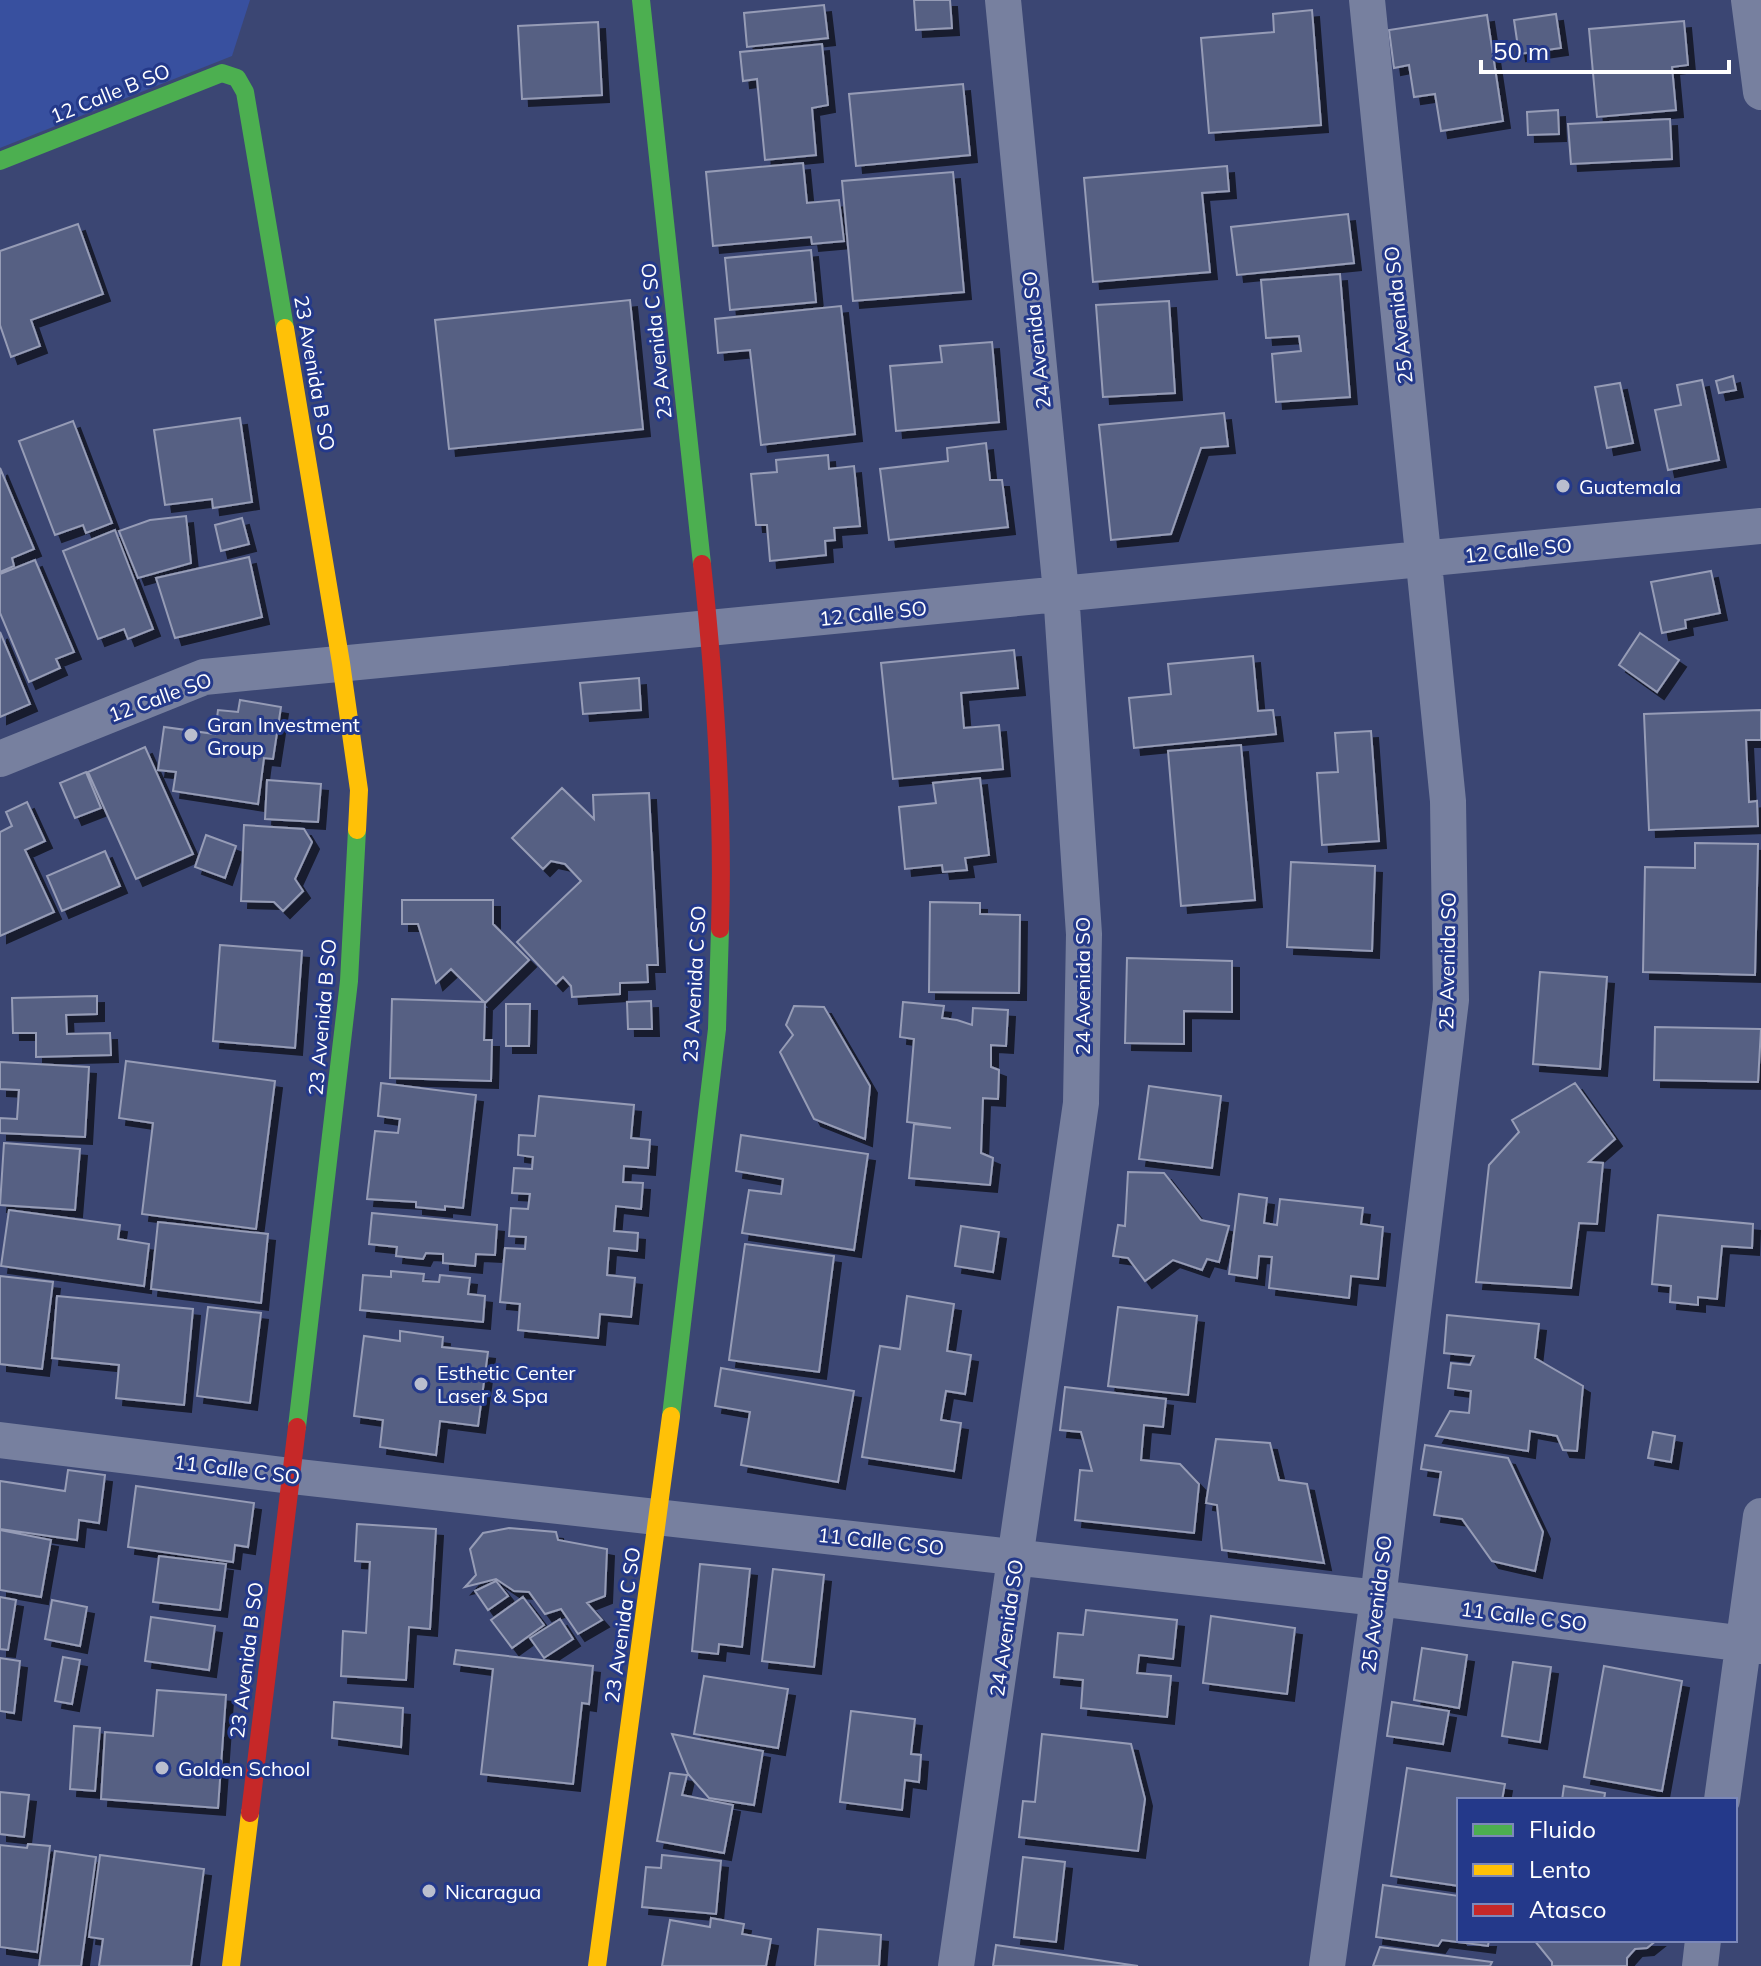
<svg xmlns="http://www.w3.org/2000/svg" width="1761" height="1966" viewBox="0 0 1761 1966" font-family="Mulish,sans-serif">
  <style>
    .green { fill: #38509f }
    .building { fill: #566083; stroke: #969cb6; stroke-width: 2; filter: url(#shadow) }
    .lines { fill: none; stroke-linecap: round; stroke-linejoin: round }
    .street { stroke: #77809f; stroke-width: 36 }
    .fast { stroke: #4caf50; stroke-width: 18 }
    .slow { stroke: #ffc107; stroke-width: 18 }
    .jam { stroke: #c62828; stroke-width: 18 }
    .poi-dot { fill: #babece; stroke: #24398a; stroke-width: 3 }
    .labels { text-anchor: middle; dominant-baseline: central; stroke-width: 6; stroke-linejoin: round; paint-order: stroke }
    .street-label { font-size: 20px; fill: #fff; stroke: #24398a }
    .poi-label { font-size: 20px; fill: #fff; stroke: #24398a; text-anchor: start }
  </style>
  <defs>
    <filter id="shadow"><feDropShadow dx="7" dy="7" stdDeviation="0" flood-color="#0009"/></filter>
  </defs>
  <rect width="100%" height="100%" fill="#3b4673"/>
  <path class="green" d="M0,0H250L232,56L0,148Z"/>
  <path class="building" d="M914,0H950L952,28L916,30Z
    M824,5L828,38L747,47L744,13Z
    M1312,10L1321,125L1209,133L1201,38L1274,32L1273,14Z
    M1556,14L1561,48L1519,54L1514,20Z
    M1487,15L1503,121L1441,131L1435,94L1414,97L1409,65L1394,68L1389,30Z
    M1684,21L1688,65L1672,67L1676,110L1597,117L1589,29Z
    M598,22L602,95L522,99L518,26Z
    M822,44L828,105L812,108L816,155L765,160L757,79L743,81L740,52Z
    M963,84L970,155L856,166L849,94Z
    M1558,110L1559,134L1528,135L1527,112Z
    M1670,119L1672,159L1571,164L1568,124Z
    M803,163L807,203L839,200L844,241L812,244L811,237L713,246L706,172Z
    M1227,166L1229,191L1202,193L1210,272L1093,282L1084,178Z
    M953,172L964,292L853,301L842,181Z
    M1348,214L1354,263L1237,275L1231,227Z
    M78,224L103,294L31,320L40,346L11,357L0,325V251Z
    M811,250L816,302L730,310L725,258Z
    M1340,274L1350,397L1276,402L1272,354L1301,351L1299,336L1266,338L1261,280Z
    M630,300L643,429L449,449L435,320Z
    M1169,301L1175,393L1103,397L1096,305Z
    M841,306L855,434L761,445L750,350L718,353L715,319Z
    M992,342L999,422L896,431L890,366L942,362L940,346Z
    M1733,376L1736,390L1719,393L1716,381Z
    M1702,380L1719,460L1668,470L1655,410L1681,405L1677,385Z
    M1620,383L1633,443L1607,448L1595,387Z
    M1224,413L1228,446L1201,448L1171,534L1111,540L1099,425Z
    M240,418L252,502L213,508L212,499L165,505L154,430Z
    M73,421L112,523L86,533L83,525L55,535L19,441Z
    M986,443L990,480H1002L1008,527L889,540L880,469L948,461L947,448Z
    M828,455L829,469L854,466L860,526L834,528L835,540L825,541L826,555L770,561L767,525H756L751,474L777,472L776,460Z
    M0,468L34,549L12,558L14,566L0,572Z
    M186,516L191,563L138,578L119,531L150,520Z
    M242,518L249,544L221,551L215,525Z
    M115,530L153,629L128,639L124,629L98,639L63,551Z
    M249,557L262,617L175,638L156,578Z
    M35,560L74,652L56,659L60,668L29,682L0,613V574Z
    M1711,571L1720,613L1685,620L1686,628L1662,633L1651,582Z
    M0,632L30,704L0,717Z
    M1640,633L1679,660L1657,692L1619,665Z
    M1014,650L1018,688L961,693L964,728L999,725L1003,769L893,779L881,663Z
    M1253,656L1258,711L1273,710L1276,734L1134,748L1129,698L1171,694L1168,664Z
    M639,678L641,710L583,714L580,683Z
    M240,700L281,707L273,759L264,758L258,804L173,791L176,772L158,770L164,727L215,734L218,710L238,712Z
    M1761,710V740H1746L1749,802L1757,801L1758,826L1649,830L1644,714Z
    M1371,731L1379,841L1322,845L1317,773L1338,772L1335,733Z
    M1241,745L1255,900L1181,906L1168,751Z
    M145,747L193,854L136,879L88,772Z
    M86,772L101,808L75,818L60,783Z
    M980,778L989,855L965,858L967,870L943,872L942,865L905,869L899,807L936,803L933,783Z
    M267,780L321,784L318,822L265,819Z
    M562,788L594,819L593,795L649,793L658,965H647L648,982L620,983V994L572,997L571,986L563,977L556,984L517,942L581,881L565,864L551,861L543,869L512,838Z
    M27,802L45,841L25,850L54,912L0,936V832L12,826L6,812Z
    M244,825L304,829L312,842L295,879L303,891L283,911L274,902L241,901Z
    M206,835L236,846L225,878L195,867Z
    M1695,843L1758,844L1755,975L1643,972L1645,867L1695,868Z
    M105,851L120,886L62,911L47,876Z
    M1291,862L1375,866L1372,951L1287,947Z
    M402,900H493V924L529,960L485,1003L451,969L436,983L418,924H402Z
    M930,902L980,903V914L1020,915L1019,993L929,992Z
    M220,945L302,951L295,1048L213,1041Z
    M1127,958L1232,961V1012L1184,1011V1044L1125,1043Z
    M1540,972L1607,977L1600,1069L1533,1064Z
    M97,996V1014L66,1015L67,1034L110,1033L111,1055L36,1057V1033H13L12,998Z
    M392,999L485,1002L484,1040H492L491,1081L390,1078Z
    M651,1001L652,1029H628L627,1002Z
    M903,1002L944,1006L942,1018L957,1020L972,1025L973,1008L1008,1010L1006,1046L991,1045V1067L999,1070L998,1099L983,1098L981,1153L993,1158L990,1185L909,1178L914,1124L951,1128L907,1122L914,1039L900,1037Z
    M506,1004H530L529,1046H506Z
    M794,1006L824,1007L870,1086L865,1139L814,1119L780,1052L793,1035L786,1025Z
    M1655,1027L1761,1029L1758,1082L1654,1080Z
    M126,1061L275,1081L256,1229L142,1214L153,1123L119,1118Z
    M0,1062L89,1067L85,1137L0,1133V1118L17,1119L19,1090L0,1089Z
    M381,1083L476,1095L463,1208L445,1206V1210L416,1207V1202L367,1199L375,1131L398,1133L400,1119L378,1116Z
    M1575,1083L1615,1139L1589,1162L1603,1163L1597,1224L1579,1223L1571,1288L1476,1282L1489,1165L1519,1132L1512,1120Z
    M1149,1086L1221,1096L1212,1168L1139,1159Z
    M539,1096L634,1105L631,1138L650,1140L648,1168L624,1166L623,1182L643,1183L641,1209L616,1206L614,1231L638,1233L637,1251L609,1248L607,1275L635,1278L631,1317L600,1314L598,1338L518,1330L520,1304L500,1302L505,1248L525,1249L526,1237L509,1236L511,1208L528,1209L530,1194L512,1193L514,1168L532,1169L533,1157L518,1155L519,1135L535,1136Z
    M741,1135L868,1154L854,1250L742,1233L749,1190L781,1194L783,1179L736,1171Z
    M4,1143L80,1149L75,1210L0,1205Z
    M1128,1172L1164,1173L1201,1220L1229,1226L1219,1262L1207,1259L1202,1270L1173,1260L1145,1281L1128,1258L1113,1256L1118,1225L1125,1226Z
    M1239,1194L1267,1198L1264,1223L1277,1225L1280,1199L1363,1208L1361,1224L1383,1227L1378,1279L1351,1276L1349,1298L1269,1288L1272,1257L1259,1256L1257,1278L1229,1274Z
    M9,1210L120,1225L118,1239L149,1244L144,1286L1,1266Z
    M372,1213L497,1225L495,1255L476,1254L475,1266L443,1263V1254L426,1253L423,1259L396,1256L397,1247L369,1244Z
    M1658,1215L1753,1224L1752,1248L1722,1246L1717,1299L1698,1297V1305L1670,1302L1671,1286L1652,1284Z
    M158,1222L268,1234L261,1303L151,1289Z
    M961,1226L999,1232L993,1272L955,1266Z
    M745,1244L834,1256L819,1372L729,1360Z
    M391,1271L424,1274L423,1281L439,1282L440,1275L470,1278L468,1294L485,1296L483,1322L360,1310L363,1275L391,1277Z
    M0,1276L53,1282L42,1369L0,1364Z
    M57,1296L193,1309L184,1405L116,1398L119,1365L52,1358Z
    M907,1296L954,1304L947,1351L971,1355L965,1394L946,1391L941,1420L961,1423L954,1471L862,1457L880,1346L900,1349Z
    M208,1307L261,1313L250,1403L197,1396Z
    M1118,1307L1197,1316L1188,1395L1108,1386Z
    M1447,1315L1539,1324L1535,1358L1583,1386L1577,1451L1563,1450L1557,1436L1530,1431L1528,1451L1436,1436L1450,1411L1469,1413L1471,1391L1448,1388L1451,1363L1470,1365L1474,1356L1444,1353Z
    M400,1331L443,1337L442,1347L488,1352L478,1426L440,1421L436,1455L380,1447L383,1420L354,1416L364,1336L400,1341Z
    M721,1368L854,1391L838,1482L741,1465L750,1412L715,1406Z
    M1065,1387L1166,1399L1163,1427L1144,1425L1141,1460L1180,1464L1199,1484L1194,1533L1075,1520L1080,1470L1092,1471L1081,1432L1060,1430Z
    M1653,1432L1675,1436L1671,1462L1648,1458Z
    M1216,1439L1270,1443L1279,1480L1307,1484L1324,1563L1222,1550L1217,1505L1206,1503Z
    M1425,1445L1508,1458L1543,1532L1535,1571L1492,1561L1462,1519L1434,1515L1441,1472L1421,1469Z
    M68,1470L105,1475L99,1523L79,1520L77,1540L0,1529V1481L65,1491Z
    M136,1486L254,1503L248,1547L235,1545L233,1562L128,1547Z
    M357,1524L436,1529L430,1629L409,1627L406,1680L341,1676L343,1631L366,1633L370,1562L355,1561Z
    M509,1528L556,1532L558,1540L607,1549L605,1596L587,1603L602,1620L578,1634L561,1609L545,1614L529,1592L514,1591L496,1579L465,1587L476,1575L470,1549L483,1533Z
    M0,1530L51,1540L41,1597L0,1590Z
    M159,1556L226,1564L220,1610L153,1602Z
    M700,1564L750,1569L742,1647L719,1644L718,1654L692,1651Z
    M773,1569L824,1575L814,1667L762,1661Z
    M496,1581L508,1596L488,1610L475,1591Z
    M0,1597L16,1600L8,1650L0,1649Z
    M523,1597L544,1625L512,1648L491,1620Z
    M52,1600L87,1607L80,1646L45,1639Z
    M1086,1610L1177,1620L1173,1659L1139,1655L1137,1673L1171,1676L1167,1717L1081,1708L1083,1680L1054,1677L1058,1633L1083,1635Z
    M1211,1616L1295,1628L1287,1694L1203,1683Z
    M151,1617L215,1626L209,1670L145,1661Z
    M560,1619L573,1639L544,1658L530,1638Z
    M1422,1648L1467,1655L1459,1708L1414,1700Z
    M456,1650L593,1666L589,1704L582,1703L573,1784L481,1774L493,1669L454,1664Z
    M63,1657L80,1660L72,1704L55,1701Z
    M0,1658L20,1661L14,1713L0,1711Z
    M1513,1662L1551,1667L1540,1742L1502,1736Z
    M1604,1666L1682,1681L1662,1791L1584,1777Z
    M704,1676L788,1689L778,1748L694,1734Z
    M157,1690L226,1695L218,1808L101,1799L105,1732L153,1736Z
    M334,1702L403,1708L401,1747L332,1738Z
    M1392,1702L1449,1711L1443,1744L1387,1736Z
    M851,1711L915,1719L911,1754L921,1755L919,1782L905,1780L902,1810L840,1802Z
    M74,1726L100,1728L95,1791L70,1789Z
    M672,1734L763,1751L754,1805L709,1798L688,1774Z
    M1042,1734L1131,1744L1145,1799L1138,1851L1019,1837L1023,1801L1035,1802Z
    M1407,1768L1505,1784L1502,1800H1459V1886L1391,1876Z
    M670,1773L687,1775L682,1795L733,1805L724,1853L657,1841Z
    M1564,1786L1605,1793L1604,1800H1562Z
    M0,1792L29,1795L24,1837L0,1834Z
    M28,1844L50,1846L37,1952L0,1947V1845L27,1848Z
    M55,1851L96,1857L81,1966H39Z
    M100,1855L204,1869L191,1966H99L103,1939L89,1937Z
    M662,1855L721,1861L716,1914L642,1907L646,1867L661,1868Z
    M1023,1857L1065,1862L1056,1942L1014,1937Z
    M1383,1885L1459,1896V1940H1489L1488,1946L1442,1940L1438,1946L1376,1937Z
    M711,1918L744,1924L742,1934L771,1939L766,1966H662L670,1920L710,1927Z
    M818,1929L881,1935L879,1966H815Z
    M1534,1940H1657L1647,1948L1635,1949L1627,1958V1966H1552V1962Z
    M996,1945L1138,1966H993Z
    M1380,1947L1492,1962L1490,1966H1373Z"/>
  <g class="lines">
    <path class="street" d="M1749,0L1761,92
      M0,759L204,677L1761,526
      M0,1440L291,1476L1378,1598L1761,1646
      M1722,1800L1761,1516
      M956,1966L1081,1103L1084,934L1061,592L1003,0
      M1327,1966L1378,1598L1451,1000L1448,801L1367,0
      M1700,1966L1703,1940"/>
    <path class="fast" d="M641,0L702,564
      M0,161L222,73L237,78L245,92L285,328
      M671,1416L717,1029L720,929
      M297,1427L349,981L357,830"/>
    <path class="slow" d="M285,328L341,663L359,790L357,830
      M231,1966L250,1813
      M597,1966L671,1416"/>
    <path class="jam" d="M702,564C715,684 724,807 720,929
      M250,1813L297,1427"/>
  </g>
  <g class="poi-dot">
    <circle cx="1563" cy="486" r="8"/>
    <circle cx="191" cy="735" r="8"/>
    <circle cx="421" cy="1384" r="8"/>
    <circle cx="162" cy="1768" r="8"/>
    <circle cx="429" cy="1891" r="8"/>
  </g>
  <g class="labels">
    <g class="street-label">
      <text transform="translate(110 93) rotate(-22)">12 Calle B SO</text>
      <text transform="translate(1398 315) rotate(-96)">25 Avenida SO</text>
      <text transform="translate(1036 340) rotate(-96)">24 Avenida SO</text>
      <text transform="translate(656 341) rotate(-96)">23 Avenida C SO</text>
      <text transform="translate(315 373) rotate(80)">23 Avenida B SO</text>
      <text transform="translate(1518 550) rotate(-6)">12 Calle SO</text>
      <text transform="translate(873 613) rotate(-6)">12 Calle SO</text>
      <text transform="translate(160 697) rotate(-20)">12 Calle SO</text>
      <text transform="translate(1447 961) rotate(-89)">25 Avenida SO</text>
      <text transform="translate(694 984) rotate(-87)">23 Avenida C SO</text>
      <text transform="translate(1082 986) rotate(-90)">24 Avenida SO</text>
      <text transform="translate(322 1017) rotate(-85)">23 Avenida B SO</text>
      <text transform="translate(237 1469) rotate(7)">11 Calle C SO</text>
      <text transform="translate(881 1541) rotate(6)">11 Calle C SO</text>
      <text transform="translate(1376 1604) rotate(-83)">25 Avenida SO</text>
      <text transform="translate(1524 1616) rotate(7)">11 Calle C SO</text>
      <text transform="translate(622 1625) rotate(-82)">23 Avenida C SO</text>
      <text transform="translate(1006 1628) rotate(-82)">24 Avenida SO</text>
      <text transform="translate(246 1660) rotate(-83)">23 Avenida B SO</text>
    </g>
    <g class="poi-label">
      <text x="1579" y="486">Guatemala</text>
      <text x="207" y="724">Gran Investment<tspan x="207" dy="23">Group</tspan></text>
      <text x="437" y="1372">Esthetic Center<tspan x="437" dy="23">Laser &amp; Spa</tspan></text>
      <text x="178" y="1768">Golden School</text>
      <text x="445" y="1891">Nicaragua</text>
    </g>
  </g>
  <rect x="1457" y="1798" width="280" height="144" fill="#24398a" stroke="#7c88b9" stroke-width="2"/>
  <rect x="1473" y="1824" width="40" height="12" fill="#4caf50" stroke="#7c88b9" stroke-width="2"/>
  <text x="1529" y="1838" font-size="24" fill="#ffffff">Fluido</text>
  <rect x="1473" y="1864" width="40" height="12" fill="#ffc107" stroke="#7c88b9" stroke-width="2"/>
  <text x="1529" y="1878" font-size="24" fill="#ffffff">Lento</text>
  <rect x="1473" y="1904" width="40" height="12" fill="#c62828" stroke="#7c88b9" stroke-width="2"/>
  <text x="1529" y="1918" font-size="24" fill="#ffffff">Atasco</text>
  <path d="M1481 60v12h248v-12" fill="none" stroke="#ffffff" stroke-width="4"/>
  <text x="1493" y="60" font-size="24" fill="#ffffff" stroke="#24398a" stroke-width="6" paint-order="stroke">50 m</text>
</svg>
